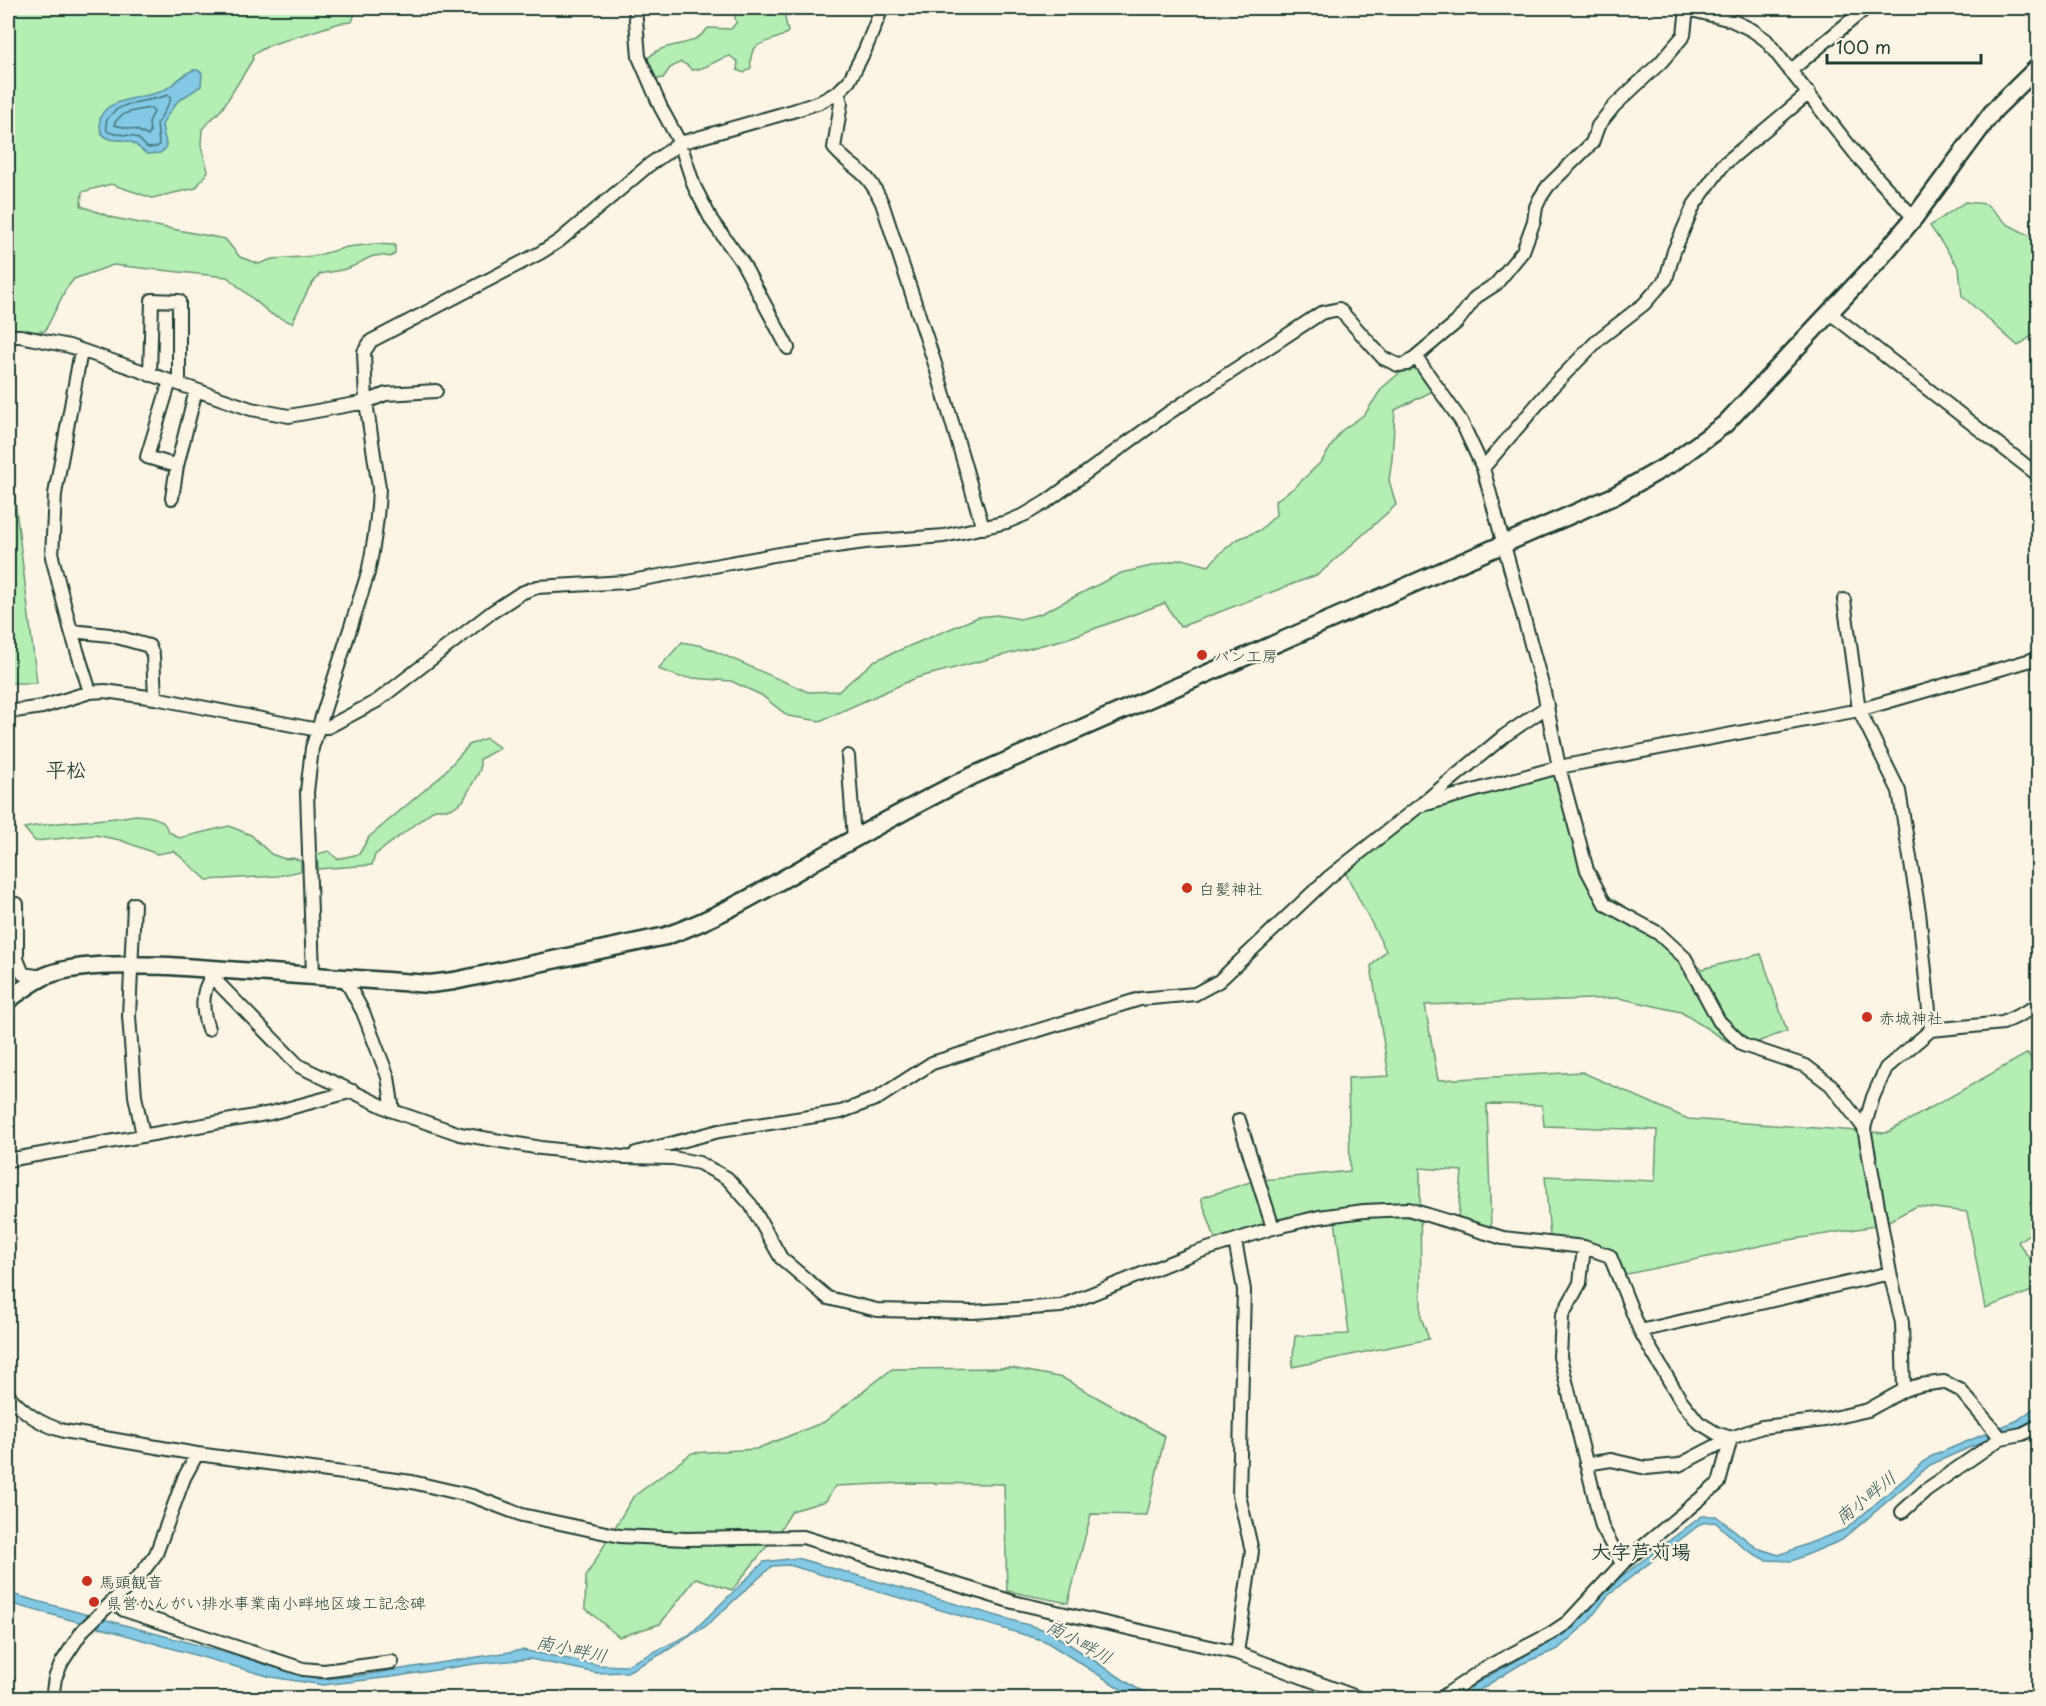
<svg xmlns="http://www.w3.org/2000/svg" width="2046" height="1706" viewBox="0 0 2046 1706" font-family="'Playpen Sans','Klee One',sans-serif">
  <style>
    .green { fill: #b4eeb3; stroke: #6a9674; stroke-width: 1.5 }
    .water { fill: #83c9e5; stroke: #5b919e; stroke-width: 1.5 }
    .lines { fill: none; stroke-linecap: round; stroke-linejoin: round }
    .shore { stroke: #47757b; stroke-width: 1.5 }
    .street-casing { stroke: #1f3d34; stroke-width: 16 }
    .secondary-casing { stroke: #1f3d34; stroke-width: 21 }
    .street { stroke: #fcf5e5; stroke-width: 12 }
    .secondary { stroke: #fcf5e5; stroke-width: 16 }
    .poi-dot { fill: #c8321e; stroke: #fcf5e5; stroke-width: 2 }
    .labels { text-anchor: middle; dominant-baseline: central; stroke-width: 4.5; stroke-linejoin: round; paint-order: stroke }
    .poi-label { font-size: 16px; fill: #1f3d34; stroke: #fcf5e5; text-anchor: start }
    .water-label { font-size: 18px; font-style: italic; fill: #335957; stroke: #fcf5e5 }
    .quarter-label { font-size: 20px; font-weight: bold; fill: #1f3d34; stroke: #fcf5e5 }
  </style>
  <rect width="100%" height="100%" fill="#fcf5e5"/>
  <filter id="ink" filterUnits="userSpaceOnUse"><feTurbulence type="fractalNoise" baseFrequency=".0167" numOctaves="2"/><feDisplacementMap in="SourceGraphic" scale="12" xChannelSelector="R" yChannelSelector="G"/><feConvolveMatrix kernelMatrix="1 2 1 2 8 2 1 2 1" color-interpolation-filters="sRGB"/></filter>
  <g filter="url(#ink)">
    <path class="green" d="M8,8H357L352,22L340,23L270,45L252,55L253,59L222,109L202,129L201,145L208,171L196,188L152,198L111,184L82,192L81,206L114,218L225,239L240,257L259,264L272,259L315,256L347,247L374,244L395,245V254L390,257C368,252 367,261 349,268C340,271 329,272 320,274L309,288L292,323L271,314L227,277L113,265L74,279L66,289L45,331L8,333Z
      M730,8H783L788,32C774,45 747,36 751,68L744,73L737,70L738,62L730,56C716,59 706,70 692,70L687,65L681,62L670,68L663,78L651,80L644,64C660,37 689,53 708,28L731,29L736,23L734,11Z
      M1965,202L1986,204L2007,224L2038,240V331L2018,346L1962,296L1959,268L1930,226Z
      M1415,364L1423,379L1433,391L1395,410L1392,459L1389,480L1396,505L1319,574L1180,627L1165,603L1069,638L916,678L820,721L788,716L761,695L731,681L680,677L658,669L682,642L703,646L808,692L839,691L874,661L978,617L997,615L1020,619L1040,614L1121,573L1182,559L1209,566L1218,555L1236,540L1260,530L1276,515L1275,501L1295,487L1322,461L1341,431L1365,414L1382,388L1397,375Z
      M8,442L37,683H8Z
      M486,738L500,748L480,759V770L463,801L451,809H435L375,855L372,865L318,869L317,854L329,851L337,859L359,854L369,837L440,777L469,745Z
      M1558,771L1594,884L1702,969L1761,954L1787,1031L1739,1049L1681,1012L1619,998L1425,1005L1438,1080L1582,1072L1688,1119L1886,1133L2028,1053L2038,1077V1227L2018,1242L2038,1271V1289L1985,1308L1967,1212L1917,1206L1881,1225L1783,1241L1623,1275L1611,1252L1550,1237L1545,1176L1655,1181L1657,1130L1544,1126L1542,1105L1487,1104L1491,1229L1458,1218L1462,1171L1420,1168L1421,1317L1429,1339L1292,1367L1295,1336L1349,1334L1334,1212L1216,1241L1201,1198L1253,1181L1350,1171L1348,1078L1389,1076L1371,966L1386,951L1344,870L1420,809Z
      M136,815C149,816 163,816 168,831L179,838L229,826L251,835L271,854L285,859L293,858L301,861V871L278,876L207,880L174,851L157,854L120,840L95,835L35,841L24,828C61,820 99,822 136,815Z
      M1012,1368L1063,1378L1165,1436L1147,1515L1091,1514L1068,1603L1007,1591L1004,1484L903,1483L835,1486L826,1501L792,1511L780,1530L732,1590L696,1578L660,1624L619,1637L585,1608L586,1576L633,1497L692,1453L756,1449L824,1422L892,1369Z"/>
    <path class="water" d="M193,70H198L202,73L201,86L178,101L168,114L162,125L166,144L165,149L160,153L147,154C141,150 136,144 131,142C120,138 111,143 102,134C88,97 142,100 162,91C173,86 181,75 193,70Z
      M2038,1405V1419L2030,1425L1968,1448L1930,1465L1842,1540L1792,1561L1765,1560L1745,1549L1715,1522L1702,1523L1609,1594L1588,1622L1558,1649L1521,1664L1476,1692L1472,1698H1465L1473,1685L1552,1640L1581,1619L1606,1588L1702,1516H1716L1757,1548L1779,1555L1846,1529L1930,1457L2018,1420Z
      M797,1558L1049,1631L1136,1688L1160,1698H1135L1045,1641L789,1565L772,1566L706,1626L663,1653L627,1672L597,1673L530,1659L474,1664L392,1677L323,1685L271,1677L112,1631L8,1603V1593L321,1679L357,1676L522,1650L599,1665L625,1666L689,1635L764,1562Z"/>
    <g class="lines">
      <path class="shore" d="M168,95L171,99L157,124L159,144L157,147L148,148C144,145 141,140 137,138C127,132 116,137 107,131L106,122C116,99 149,103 168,95Z
        M151,108L154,112L149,122L150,133L148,136L137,130L114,125C119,111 138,110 151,108Z"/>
      <defs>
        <path id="street" d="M635,8L639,57L661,108L680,143L694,186L712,221L742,262L788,348
          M1684,8L1731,20L1752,30L1766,40L1858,157L1914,218
          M1790,71L1866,8
          M838,92L841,103L834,148C843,159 853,165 863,174C872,182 877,192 882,203L935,364L983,528
          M1830,313L2038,475
          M8,336H20L69,346L251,409L289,416L366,402L386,394L436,391
          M81,351L55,494L52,557L71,631L90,692
          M1416,357L1461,421L1483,468L1544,692L1559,767L1587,870L1605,904L1658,933L1685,958L1719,1021L1743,1045L1806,1066L1831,1085L1864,1128L1890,1273L1902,1323L1904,1390
          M150,375L152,300L179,301V384
          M170,381L147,457L177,466
          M1483,468L1552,387L1599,339L1644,304L1666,279L1674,251L1694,205L1723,165L1809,93
          M172,498L177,466L196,390
          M1844,600L1859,710L1899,791L1919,912L1931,1030
          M71,631L110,635L149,646L153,655L155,698
          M8,712L42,707L90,692L105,691L155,698L318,730
          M319,727H328L377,701L492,612L521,593L537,587L626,582L785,553L865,542L944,536L1007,522L1026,514L1046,502L1167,414L1321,313L1339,309L1383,358L1398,365L1407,364L1457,322L1476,297L1496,284L1523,251L1534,221L1536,207L1540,198L1548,186L1592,143L1598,126L1614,106L1661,62L1684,35L1687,8
          M848,756L854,839
          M1423,803L1504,736L1548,706
          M17,904V959L23,974L43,977
          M134,904L129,1016L135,1096L143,1135
          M206,969L217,982L299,1066L393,1111L460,1134L541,1148L623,1157L673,1158L699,1163L727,1178L751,1205L781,1258L828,1298L877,1310L973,1312L1061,1306L1192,1254L1273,1228L1319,1217L1364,1211L1408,1209L1503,1238L1584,1247L1610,1256L1640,1331L1680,1399L1698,1422L1716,1433L1731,1438L1762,1427L1825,1420L1868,1410L1904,1390L1920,1385L1944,1382L1960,1390L2001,1438L2022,1434L2038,1426
          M313,975L307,792L312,748L368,573C374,545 378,517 379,488L366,402L364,352L371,341L540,253L559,241L649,165L680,143L796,110L820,102L838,92L849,81L865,50L882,8
          M345,979L363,1012L388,1077L393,1111
          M208,1029C202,1011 200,992 212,976
          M1239,1120L1273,1228
          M1864,1128L1873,1097L1886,1068L1931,1030L2003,1023L2038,1006
          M636,1153L719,1131L841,1112L878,1098L932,1063L1140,999L1195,994L1219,981L1328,878L1419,806L1559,767L1859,710L2038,658
          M8,1160L271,1113L353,1091
          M1235,1241L1244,1290L1239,1495L1252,1551L1237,1653
          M1584,1247L1580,1283L1562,1316L1560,1357L1602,1527L1622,1564
          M1640,1331L1890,1273
          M8,1395C24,1413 40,1424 64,1431L197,1454L412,1482L472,1496L522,1515L620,1536L687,1539L803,1537L1013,1602L1237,1653L1359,1698
          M1586,1464L1611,1460L1646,1468L1679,1465L1731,1438
          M1902,1512L1926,1490L2001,1438
          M112,1601L124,1610L303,1669L324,1671L392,1662
          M52,1698L55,1678L62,1662L83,1630L141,1574L156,1554L184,1478L197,1454
          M1441,1698L1485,1668L1550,1634L1568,1622L1622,1564L1719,1483L1731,1438"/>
        <path id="secondary" d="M8,1000C19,992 31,983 43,977C75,962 134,965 169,966L430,984L454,981L666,936C720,917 768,888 818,859C869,830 919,802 972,776L1614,496L1672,463L1725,424L1876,263L1914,218L1994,110L2038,67"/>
      </defs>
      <use href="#street" class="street-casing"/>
      <use href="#secondary" class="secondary-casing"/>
      <use href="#street" class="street"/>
      <use href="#secondary" class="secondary"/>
    </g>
  </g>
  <g class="poi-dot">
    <circle cx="1202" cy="655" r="6"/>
    <circle cx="1187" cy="888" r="6"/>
    <circle cx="1867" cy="1017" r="6"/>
    <circle cx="87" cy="1581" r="6"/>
    <circle cx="94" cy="1602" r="6"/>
  </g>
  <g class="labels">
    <g class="poi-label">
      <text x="1214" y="655">パン工房</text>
      <text x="1199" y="888">白髪神社</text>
      <text x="1879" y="1017">赤城神社</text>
      <text x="99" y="1581">馬頭観音</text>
      <text x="106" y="1602">県営かんがい排水事業南小畔地区竣工記念碑</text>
    </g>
    <g class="water-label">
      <text transform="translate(1865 1497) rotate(-39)">南小畔川</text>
      <text transform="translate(1080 1641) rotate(29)">南小畔川</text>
      <text transform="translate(572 1648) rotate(12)">南小畔川</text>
    </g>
    <g class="quarter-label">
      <text x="66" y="769">平松</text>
      <text x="1641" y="1551">大字芦苅場</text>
    </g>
  </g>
  <rect width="2046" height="1706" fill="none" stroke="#fcf5e5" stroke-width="30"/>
  <rect x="15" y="15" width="2016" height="1676" fill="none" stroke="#1f3d34" stroke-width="2" filter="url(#ink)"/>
  <path d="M1827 54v9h154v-9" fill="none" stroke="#1f3d34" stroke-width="3"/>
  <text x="1836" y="54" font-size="18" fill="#1f3d34" stroke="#fcf5e5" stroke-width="4.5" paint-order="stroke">100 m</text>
</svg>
